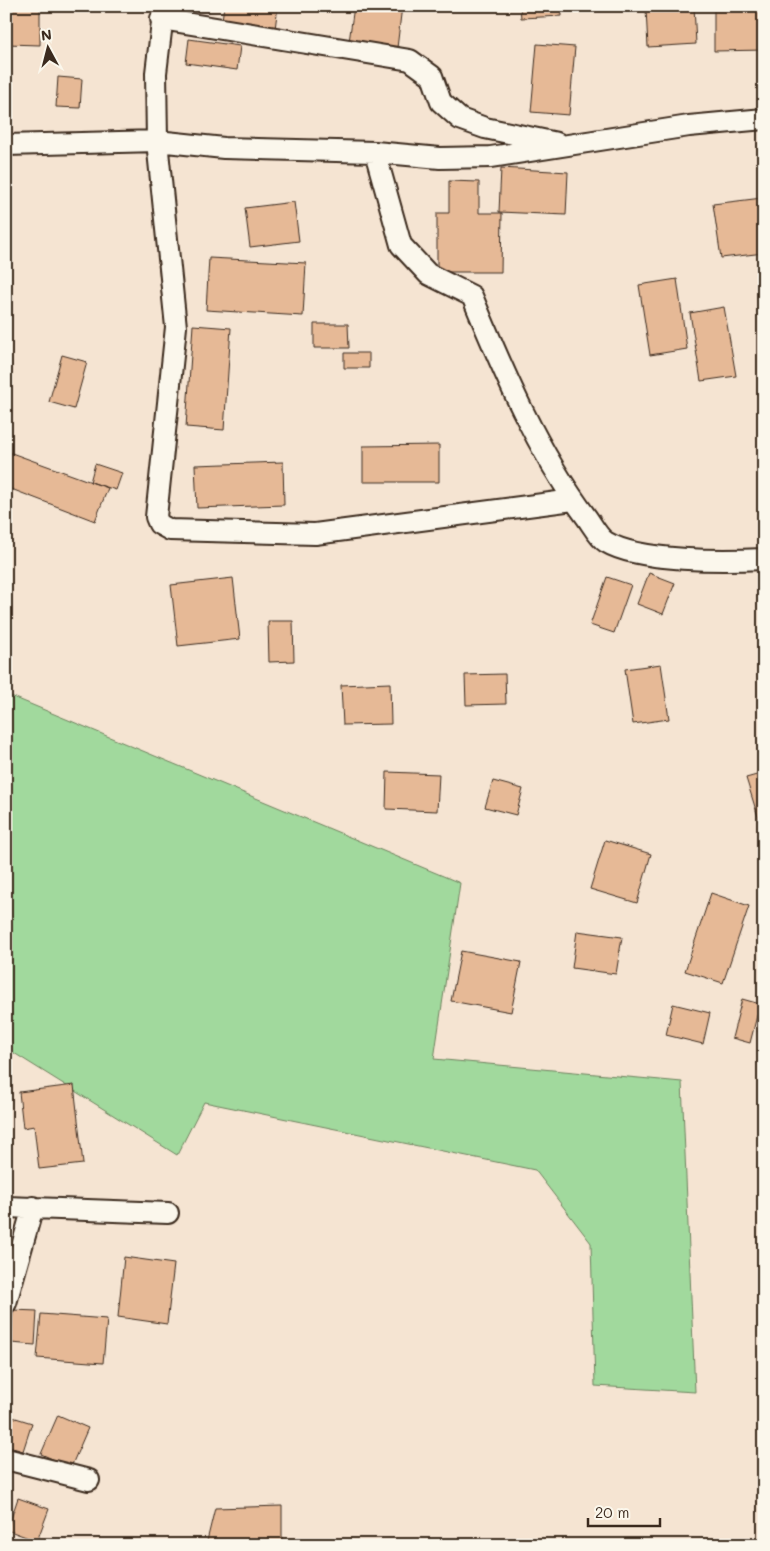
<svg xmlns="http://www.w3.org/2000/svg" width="770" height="1551" viewBox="0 0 770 1551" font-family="Mali,sans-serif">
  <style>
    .green { fill: #a1d99d; stroke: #6e825e }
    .building { fill: #e6b996; stroke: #3b2a1e }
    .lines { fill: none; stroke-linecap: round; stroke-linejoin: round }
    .minor-casing { stroke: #3b2a1e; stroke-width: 24 }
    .minor { stroke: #fbf7ec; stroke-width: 20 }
  </style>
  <rect width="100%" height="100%" fill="#f5e4d2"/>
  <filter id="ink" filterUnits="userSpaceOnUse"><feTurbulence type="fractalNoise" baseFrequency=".02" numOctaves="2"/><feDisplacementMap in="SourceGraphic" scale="10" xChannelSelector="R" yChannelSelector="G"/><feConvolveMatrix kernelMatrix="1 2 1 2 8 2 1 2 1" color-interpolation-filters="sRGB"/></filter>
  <g filter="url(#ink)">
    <path class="green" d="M6,694L460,883L434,1059L682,1082L695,1392L595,1386L591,1243L535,1170L204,1102L177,1155L6,1048Z"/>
    <path class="building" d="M6,6H40V45L6,44Z
      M224,6H278L275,29L222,20Z
      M354,6H402L397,48L349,42Z
      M520,6H561L562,16L521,18Z
      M694,6L696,44L648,47L646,9Z
      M714,6H763L764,50L714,51Z
      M189,39L240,46L237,70L186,63Z
      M537,44L575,47L569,115L531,112Z
      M58,77L82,79L80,108L56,107Z
      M501,168L568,172L566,215L499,212Z
      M449,181L479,182V213H502L501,272H437V213H449Z
      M762,198L764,253L721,258L713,204Z
      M294,202L299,241L250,247L245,208Z
      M209,258L306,263L303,316L206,310Z
      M677,279L687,349L650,355L639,285Z
      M724,307L736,376L701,381L690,313Z
      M314,324H348L349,348H314Z
      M193,325L231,328L224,430L186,427Z
      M344,353H369V368H344Z
      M62,355L87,362L74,409L49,402Z
      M439,445V482H363V446Z
      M6,451L108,488L95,521L6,487Z
      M283,462L284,505L197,508L195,465Z
      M95,464L122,473L116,490L90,482Z
      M649,573L675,583L663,614L637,604Z
      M607,577L631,585L614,633L590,625Z
      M233,578L240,639L178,646L171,585Z
      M268,621H293L294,661L269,662Z
      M661,664L669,719L633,724L625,669Z
      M505,674L506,704L466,705L465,675Z
      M390,683L391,724L343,725L341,685Z
      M387,772L439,774L437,811L386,809Z
      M764,773V822L760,823L746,778Z
      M493,781L523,789L516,815L485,807Z
      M605,840L651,854L637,903L590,889Z
      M711,893L749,906L723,983L685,971Z
      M577,931L622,937L616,974L572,968Z
      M461,951L521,962L511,1012L451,1001Z
      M742,999L760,1004L750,1043L732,1038Z
      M673,1004L710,1013L703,1044L666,1035Z
      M764,1013V1033L758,1032Z
      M74,1085L83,1164L39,1169L34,1126L23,1128L19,1092Z
      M124,1257L174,1264L167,1324L118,1317Z
      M13,1310L37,1311L35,1345L11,1343Z
      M41,1314L107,1319L103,1363L37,1358Z
      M6,1415L32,1423L23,1451L6,1446Z
      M58,1415L88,1428L71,1467L41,1454Z
      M18,1498L49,1509L37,1541L7,1530Z
      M282,1506V1545H206L215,1508Z"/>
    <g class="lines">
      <defs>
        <path id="minor" d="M164,6L156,73L157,141L176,327L156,517L159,524L170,530L315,534L573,500
          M161,19L410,60L432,76L441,102L460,119L485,128L557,143
          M6,145L157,141L224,148L375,152L440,158L491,157L689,126L764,119
          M375,152L401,245L428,274L472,296C504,373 537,451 587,518C592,525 599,538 606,542C639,562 725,561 764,559
          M6,1207L168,1213
          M6,1303L33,1207
          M6,1459L89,1480"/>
      </defs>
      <use href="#minor" class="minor-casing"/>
      <use href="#minor" class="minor"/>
    </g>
  </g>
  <rect width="770" height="1551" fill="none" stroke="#fbf7ec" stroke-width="25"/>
  <rect x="12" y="12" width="745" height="1526" fill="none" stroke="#3b2a1e" stroke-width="2" filter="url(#ink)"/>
  <g transform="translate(48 48) rotate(353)" stroke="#fbf7ec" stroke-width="4" paint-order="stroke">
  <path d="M0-4L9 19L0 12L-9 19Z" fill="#3b2a1e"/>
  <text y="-8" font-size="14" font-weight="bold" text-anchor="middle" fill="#3b2a1e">N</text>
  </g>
  <path d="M588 1518v8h72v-8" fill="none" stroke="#3b2a1e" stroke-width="2.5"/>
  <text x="595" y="1518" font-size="15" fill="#3b2a1e" stroke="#fbf7ec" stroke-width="4" paint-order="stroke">20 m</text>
</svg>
